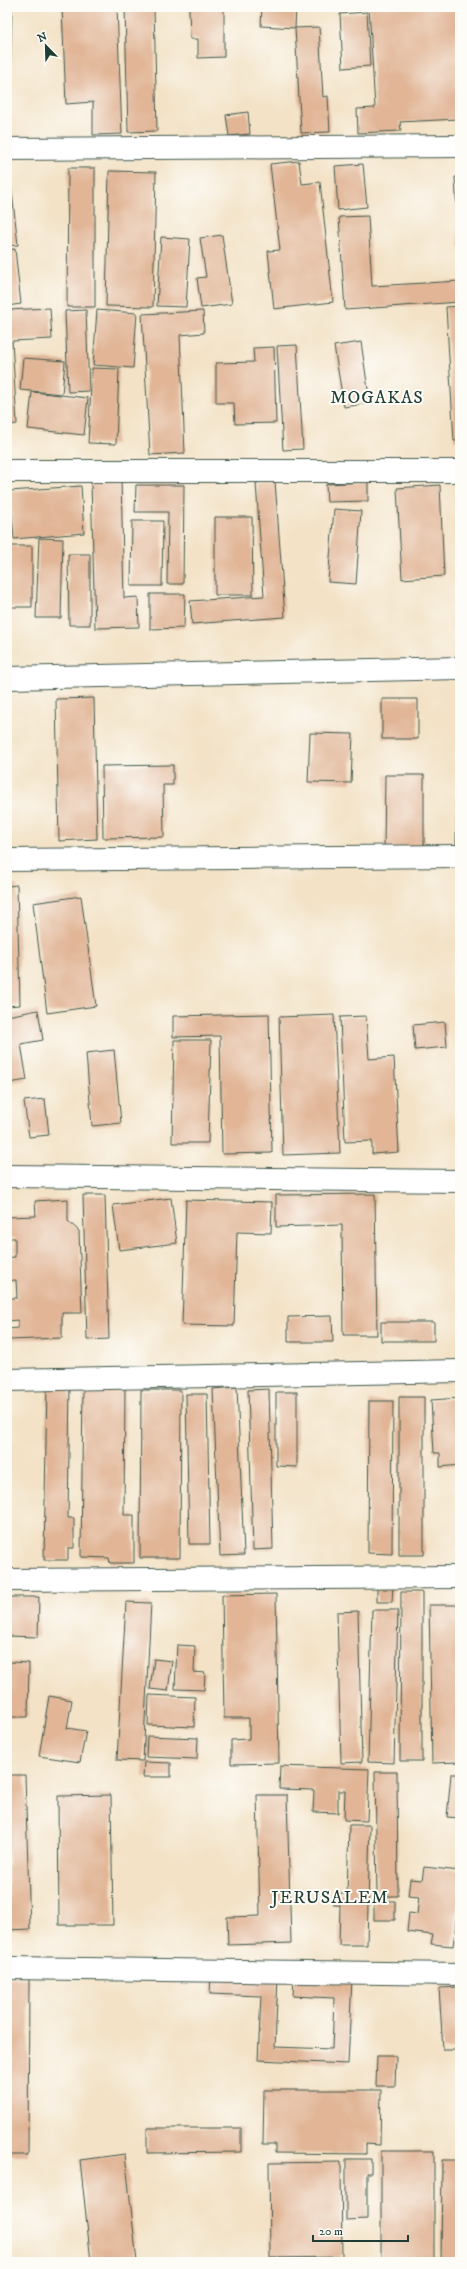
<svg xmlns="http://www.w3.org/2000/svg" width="467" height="2269" viewBox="0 0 467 2269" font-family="'IM FELL DW Pica',serif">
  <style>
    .building { fill: #e1b596 }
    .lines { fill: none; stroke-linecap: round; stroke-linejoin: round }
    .minor-casing { stroke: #3f564a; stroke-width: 24 }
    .minor { stroke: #fff; stroke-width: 22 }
    .labels { text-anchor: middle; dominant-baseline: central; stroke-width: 4; stroke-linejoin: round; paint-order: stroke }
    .quarter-label { font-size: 18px; letter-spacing: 1px; fill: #1f3d34; stroke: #fdfcf7 }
  </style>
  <rect width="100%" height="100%" fill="#fdfcf7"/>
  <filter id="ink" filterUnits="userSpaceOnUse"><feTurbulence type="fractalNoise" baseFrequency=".025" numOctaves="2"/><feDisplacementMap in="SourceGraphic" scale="8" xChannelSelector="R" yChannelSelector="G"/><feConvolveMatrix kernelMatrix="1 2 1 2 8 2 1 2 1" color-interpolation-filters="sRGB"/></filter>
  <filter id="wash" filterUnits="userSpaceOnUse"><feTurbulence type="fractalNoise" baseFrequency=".012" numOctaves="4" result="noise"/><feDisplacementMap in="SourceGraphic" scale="16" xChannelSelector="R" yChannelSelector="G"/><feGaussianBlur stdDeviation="0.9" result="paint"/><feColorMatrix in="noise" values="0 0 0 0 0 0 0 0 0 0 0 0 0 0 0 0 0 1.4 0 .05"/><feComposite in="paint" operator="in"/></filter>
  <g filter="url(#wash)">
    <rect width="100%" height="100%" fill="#f3e2c6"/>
    <g id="blocks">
      <path class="building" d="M7,7H12L9,123H7Z
        M62,7H117L122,134L93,135V102L66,104Z
        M125,7H154L157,131L128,132Z
        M189,7H224V57L198,58V39H190Z
        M262,7H296L295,28L261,26Z
        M369,7H460V133H458V119L400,122L401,131L358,133L357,109L375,108Z
        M367,12L370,66L343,68L340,14Z
        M319,27L323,97L328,96L330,132L301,133L295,28Z
        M248,112L250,134L229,136L226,115Z
        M299,161L302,184L320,182L333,302L274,309L268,251L280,250L270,164Z
        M363,164L367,207L338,210L335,166Z
        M7,166H9L18,245L7,246Z
        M68,168H95V307H67Z
        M109,171L156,172L153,307L106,306Z
        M455,177H460V246H459Z
        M368,216L372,286L460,281V302L345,310L339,217Z
        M222,235L232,304L201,308L197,278L206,277L200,238Z
        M161,237L190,239L186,307L157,306Z
        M15,249L21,304L7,306V250Z
        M460,306V441H454L446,307Z
        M50,308L52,339L12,341L17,424L7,425V310Z
        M86,310L89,391L68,392L65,311Z
        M97,310L137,313L133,368L93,365Z
        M203,311L204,333L180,335L185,453L150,455L142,314Z
        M361,342L370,403L344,407L334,346Z
        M297,345L303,449L283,450L277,346Z
        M274,347L276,423L235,424L234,403H216V363L254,362L253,348Z
        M23,358L65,361L62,394L20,390Z
        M92,368L119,369L116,444L88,443Z
        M32,392L88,398L84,435L28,429Z
        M121,480L124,598L138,597L139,627L95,628L91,481Z
        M275,481L285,617L192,624L190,601L264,596L256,483Z
        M368,482V501L327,502L326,484Z
        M136,485H184L183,584H167L168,512H135Z
        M440,485L444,576L402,579L397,488Z
        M81,486L84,533L14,539L10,491Z
        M334,509L361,511L356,584L328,582Z
        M215,517H252L253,595H215Z
        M132,521H163L162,586H131Z
        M39,538L63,539L61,618H36Z
        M7,546H32V607H7Z
        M68,554H90V625H69Z
        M150,594H185L184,628L150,629Z
        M94,698L97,839L59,841L56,699Z
        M382,699H418V739H382Z
        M310,733L353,734L351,783L308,782Z
        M173,765V785H163L164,837L103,838L102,766Z
        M385,775H424V851L384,850Z
        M457,790H460V844H456Z
        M17,885L20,1005L7,1006V886Z
        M81,896L96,1006L47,1013L33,903Z
        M38,1010L43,1040L21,1044L27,1080L9,1083L7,1016Z
        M269,1014L272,1153L222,1154L220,1036L173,1037V1016Z
        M334,1015L340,1153L283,1155L279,1017Z
        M366,1016L369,1059L394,1057L399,1152L372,1154V1141L345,1142L340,1017Z
        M445,1022L447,1047L415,1050L413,1025Z
        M174,1040H211L208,1143H172Z
        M114,1050L121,1123L92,1126L86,1053Z
        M45,1099L49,1135L29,1137L24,1101Z
        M375,1194L377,1335H343L342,1225L276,1227V1195Z
        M83,1195H105L109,1339L87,1340Z
        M171,1198L177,1243L119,1250L113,1205Z
        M68,1199V1221L79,1231L82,1313H62V1338L9,1340L8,1329L18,1328V1320L8,1321L7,1298H17L16,1280L7,1281V1258L15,1257V1238H7V1217L36,1216L35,1201Z
        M186,1200L272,1202L271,1233L237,1232L234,1326L182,1325Z
        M332,1316L333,1342H288V1317Z
        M381,1322H434V1341H381Z
        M47,1383H70L68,1518H74V1548H68V1560H44Z
        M83,1385L125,1386L124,1515H134V1563H110L109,1558L81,1557Z
        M237,1387L244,1555L220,1556L213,1389Z
        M269,1389L273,1549L253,1550L248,1390Z
        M141,1390H181L180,1558H140Z
        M276,1392H297V1467L276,1466Z
        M186,1394H207L210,1544H189Z
        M399,1397H424V1555H399Z
        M460,1398V1465L440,1467V1453H434L431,1400Z
        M369,1401H393L392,1554L368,1553Z
        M377,1586H393L392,1602H377Z
        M401,1592H422V1761H400Z
        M276,1594L279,1763L231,1764V1740L249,1739V1718H224L222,1595Z
        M7,1597H39L38,1637L7,1636Z
        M126,1602L151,1603L143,1761L117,1760Z
        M429,1605H460V1762L432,1763Z
        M372,1610H398L394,1763L368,1762Z
        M358,1611L362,1762L341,1763L337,1612Z
        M177,1645L195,1646L194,1672L205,1673L204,1690L175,1689Z
        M154,1659L172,1661L168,1691L150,1689Z
        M10,1662L29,1663L28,1717H8Z
        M149,1695L195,1697L194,1727L148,1725Z
        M49,1696L72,1700L67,1728L86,1731L80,1762L39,1756Z
        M147,1736L198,1738L197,1759L146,1757Z
        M144,1762L171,1763V1777H143Z
        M280,1766L369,1769L367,1821L344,1820L345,1791H338V1813L313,1812L314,1790L279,1789Z
        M375,1772H397L398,1896H377Z
        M451,1774H460V1818L447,1817Z
        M7,1775H25L30,1929L9,1930Z
        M111,1795L113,1925H59L58,1796Z
        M257,1795H287L291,1943L228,1945L227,1917L260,1916Z
        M349,1825H370L367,1945H339L340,1905H334V1894H347Z
        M424,1867L460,1871V1890L453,1946L431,1944L433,1935L407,1932L409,1913L417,1914L419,1897L408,1896L410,1879L422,1880Z
        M374,1901H395V1920H374Z
        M211,1974L278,1977L275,2047L332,2049L334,1998L293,1996L294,1976L352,1978L348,2064L258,2060L261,1996L210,1994Z
        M7,1978H29L28,2155H7Z
        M460,1987V2050H443L439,1988Z
        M377,2056H396L395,2086H376Z
        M264,2090H381L380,2145L366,2144V2154L275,2153V2144H263Z
        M147,2128H241V2152L147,2153Z
        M381,2151H434V2262H381Z
        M125,2154L137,2262H91L80,2160Z
        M346,2159H371V2173H367V2219L346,2220Z
        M442,2160H460V2262H441Z
        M341,2162L342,2257L270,2258L269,2163Z"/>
    </g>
  </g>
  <g filter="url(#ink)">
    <use href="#blocks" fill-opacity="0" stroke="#3f564a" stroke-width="1"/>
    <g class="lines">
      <defs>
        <path id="minor" d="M7,149L460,146
          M7,471H460
          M7,678L460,668
          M7,860L460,856
          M7,1176L460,1181
          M7,1380L460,1371
          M7,1580L460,1577
          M7,1968L460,1974"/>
      </defs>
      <use href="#minor" class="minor-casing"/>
      <use href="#minor" class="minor"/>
    </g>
  </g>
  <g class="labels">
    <g class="quarter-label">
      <text x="377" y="398">MOGAKAS</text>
      <text x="330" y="1898">JERUSALEM</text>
    </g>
  </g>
  <rect width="467" height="2269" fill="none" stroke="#fdfcf7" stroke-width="24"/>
  <g transform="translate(46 46) rotate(337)" stroke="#fdfcf7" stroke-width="3" paint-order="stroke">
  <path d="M0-3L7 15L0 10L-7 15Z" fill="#1f3d34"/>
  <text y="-6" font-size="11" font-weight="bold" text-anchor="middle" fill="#1f3d34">N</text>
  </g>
  <path d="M313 2235v6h95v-6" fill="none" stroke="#1f3d34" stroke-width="2"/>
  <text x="319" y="2235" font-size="12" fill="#1f3d34" stroke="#fdfcf7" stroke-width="3" paint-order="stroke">20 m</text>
</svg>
